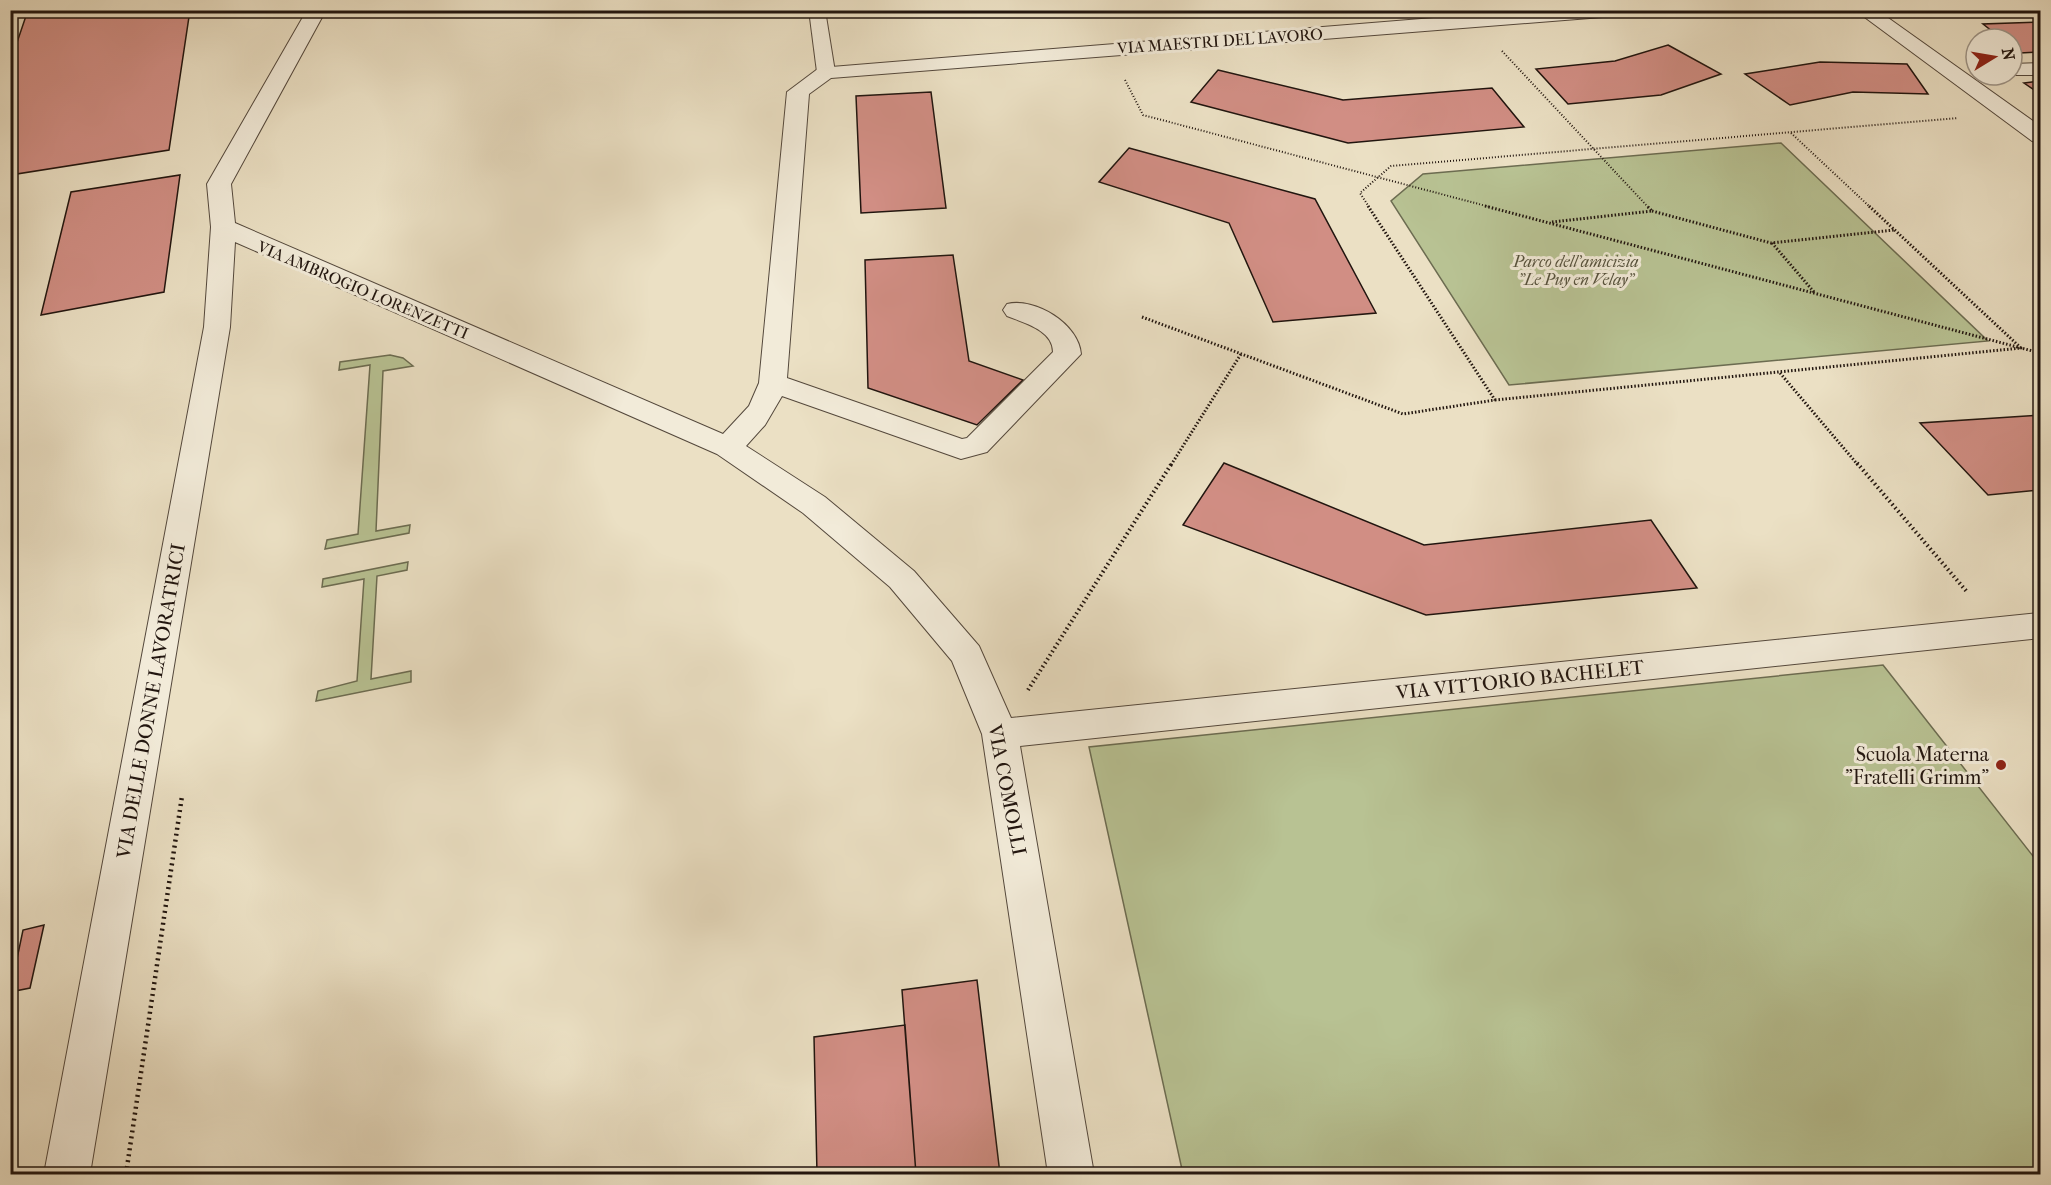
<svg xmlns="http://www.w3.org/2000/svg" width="2051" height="1185" viewBox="0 0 2051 1185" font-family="'IM FELL French Canon',serif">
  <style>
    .green { fill: #b8c293; stroke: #6c6c51; stroke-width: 1.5 }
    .building { fill: #d18e84; stroke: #21150f; stroke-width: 1.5 }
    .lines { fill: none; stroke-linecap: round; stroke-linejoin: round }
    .service-casing { stroke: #54483c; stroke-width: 2 }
    .minor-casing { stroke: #54483c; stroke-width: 2 }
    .path-far3 { stroke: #21150f; stroke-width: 2; stroke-dasharray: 1 2; stroke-linecap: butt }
    .path-far2 { stroke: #21150f; stroke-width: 3; stroke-dasharray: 1.5 2; stroke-linecap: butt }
    .path-far1 { stroke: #21150f; stroke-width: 4; stroke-dasharray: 1.5 3; stroke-linecap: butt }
    .path { stroke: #21150f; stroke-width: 4.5; stroke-dasharray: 2 4; stroke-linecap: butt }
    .service { fill: #f2ebd9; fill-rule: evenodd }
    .minor { fill: #f2ebd9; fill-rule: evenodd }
    .poi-dot { fill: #8f2418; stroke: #f2ebd9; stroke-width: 2 }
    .labels { text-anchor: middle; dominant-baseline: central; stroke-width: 6; stroke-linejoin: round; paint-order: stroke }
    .far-street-label { font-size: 16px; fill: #21150f; stroke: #f2ebd9 }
    .far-park-label { font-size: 16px; font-style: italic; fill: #56523d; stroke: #f2ebd9 }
    .street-label { font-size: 20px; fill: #21150f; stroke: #f2ebd9 }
    .poi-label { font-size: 20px; fill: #21150f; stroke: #f2ebd9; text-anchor: end }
  </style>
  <rect width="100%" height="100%" fill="#ebe0c4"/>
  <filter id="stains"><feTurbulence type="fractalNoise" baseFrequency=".00333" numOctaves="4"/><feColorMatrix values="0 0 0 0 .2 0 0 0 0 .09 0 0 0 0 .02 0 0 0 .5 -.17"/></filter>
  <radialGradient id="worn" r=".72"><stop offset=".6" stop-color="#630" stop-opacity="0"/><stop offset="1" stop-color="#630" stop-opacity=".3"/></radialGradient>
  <path class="green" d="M1781,143L1988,341L1509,385L1391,201L1423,174Z
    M390,355L403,358L413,366L383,371L376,531L410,525L409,533L325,549L327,540L358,534L370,365L339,370L340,362Z
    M408,562L407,570L377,576L371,679L411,671V682L316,701L318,691L357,681L364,579L322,587L323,579Z
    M1883,665L2040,865V1174H1183L1089,747Z"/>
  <path class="building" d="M28,10H190L169,150L10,175V63Z
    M2040,22V52L2020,53L2012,47V39H2002L1983,24Z
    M1668,45L1721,74L1661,95L1568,104L1536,69L1615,61Z
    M1820,62L1907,64L1928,94L1853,92L1790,105L1745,74Z
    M1218,70L1343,100L1492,88L1524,127L1348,143L1191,102Z
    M2040,81V94L2024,83Z
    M931,92L946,208L861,213L856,96Z
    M1129,148L1315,199L1376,313L1273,322L1229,223L1099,182Z
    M180,175L164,292L41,315L71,192Z
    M953,255L969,361L1023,380L977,425L868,388L865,260Z
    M2040,415V490L1988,495L1920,423Z
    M1224,463L1424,545L1651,520L1697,588L1426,615L1183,525Z
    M44,925L30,988L10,992L23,930Z
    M977,980L1000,1174H916L902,990Z
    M905,1025L916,1174H817L814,1037Z"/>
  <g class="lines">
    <defs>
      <path id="service" d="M809,10H825L835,72L832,76L826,77L817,72Z"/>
      <path id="minor" d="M307,10H326L231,184L235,223L723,434L749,406L759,383L787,92L819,68L1533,10H1624L1615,16L831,78L809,94L787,378L962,439L967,438L1053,352C1053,330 1024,323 1007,316L1003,310L1007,304C1035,297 1079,324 1081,354L987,452L961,459L782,396L765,425L746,446L825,497L914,571L979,646L1011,718L2040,613V638L1020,746L1094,1174H1048L982,734L952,661L890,587L803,513L717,454L235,242L230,327L90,1174H44L204,327L211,227L207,184Z
        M1855,10H1877L2040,126V143L2032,141Z
        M2040,63V75H2007H2012V64Z"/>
    </defs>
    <use href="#service" class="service-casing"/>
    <use href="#minor" class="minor-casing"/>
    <path class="path-far3" d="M1502,51L1648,207
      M1125,80L1143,115L1490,207
      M1791,133L1870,207
      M1369,207L1360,193L1391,166L1958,118"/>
    <path class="path-far2" d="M1485,206L2040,353
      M1652,211L1771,243L1894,230
      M1552,222L1652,211L1647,206
      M1772,243L1814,292
      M1142,317L1403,414L1495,400L1368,206
      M1780,373L1858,465
      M1495,400L2021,348L1869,206
      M1171,465L1241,354"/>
    <path class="path-far1" d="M1857,463L1968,593
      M1028,690L1172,463"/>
    <path class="path" d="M126,1174L182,796"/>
    <use href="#service" class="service"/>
    <use href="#minor" class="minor"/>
  </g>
  <circle class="poi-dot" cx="2001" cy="765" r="6"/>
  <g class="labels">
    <g class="far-street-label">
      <text transform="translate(1220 41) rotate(-4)">VIA MAESTRI DEL LAVORO</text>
      <text transform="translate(363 290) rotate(23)">VIA AMBROGIO LORENZETTI</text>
    </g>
    <g class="far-park-label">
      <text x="1576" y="261">Parco dell'amicizia<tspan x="1576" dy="18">"Le Puy en Velay"</tspan></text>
    </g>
    <g class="street-label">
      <text transform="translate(1520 680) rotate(-6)">VIA VITTORIO BACHELET</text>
      <text transform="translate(151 701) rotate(-80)">VIA DELLE DONNE LAVORATRICI</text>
      <text transform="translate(1007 790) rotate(79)">VIA COMOLLI</text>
    </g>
    <g class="poi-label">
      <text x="1989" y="754">Scuola Materna<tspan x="1989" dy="23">"Fratelli Grimm"</tspan></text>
    </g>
  </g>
  <rect width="2051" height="1185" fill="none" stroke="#ebe0c4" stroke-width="36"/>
  <rect x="12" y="12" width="2027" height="1161" fill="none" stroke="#21150f" stroke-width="3"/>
  <rect x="18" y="18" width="2015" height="1149" fill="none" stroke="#21150f" stroke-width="1.5"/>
  <g transform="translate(1994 57) rotate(79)"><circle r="28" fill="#f2ebd9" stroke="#9e9588" stroke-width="1.5"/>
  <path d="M0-4.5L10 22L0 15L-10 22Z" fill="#8f2418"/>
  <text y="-9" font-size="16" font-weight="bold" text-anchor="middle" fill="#21150f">N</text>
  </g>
  <rect width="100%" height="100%" filter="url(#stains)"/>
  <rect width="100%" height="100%" fill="url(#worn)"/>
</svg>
